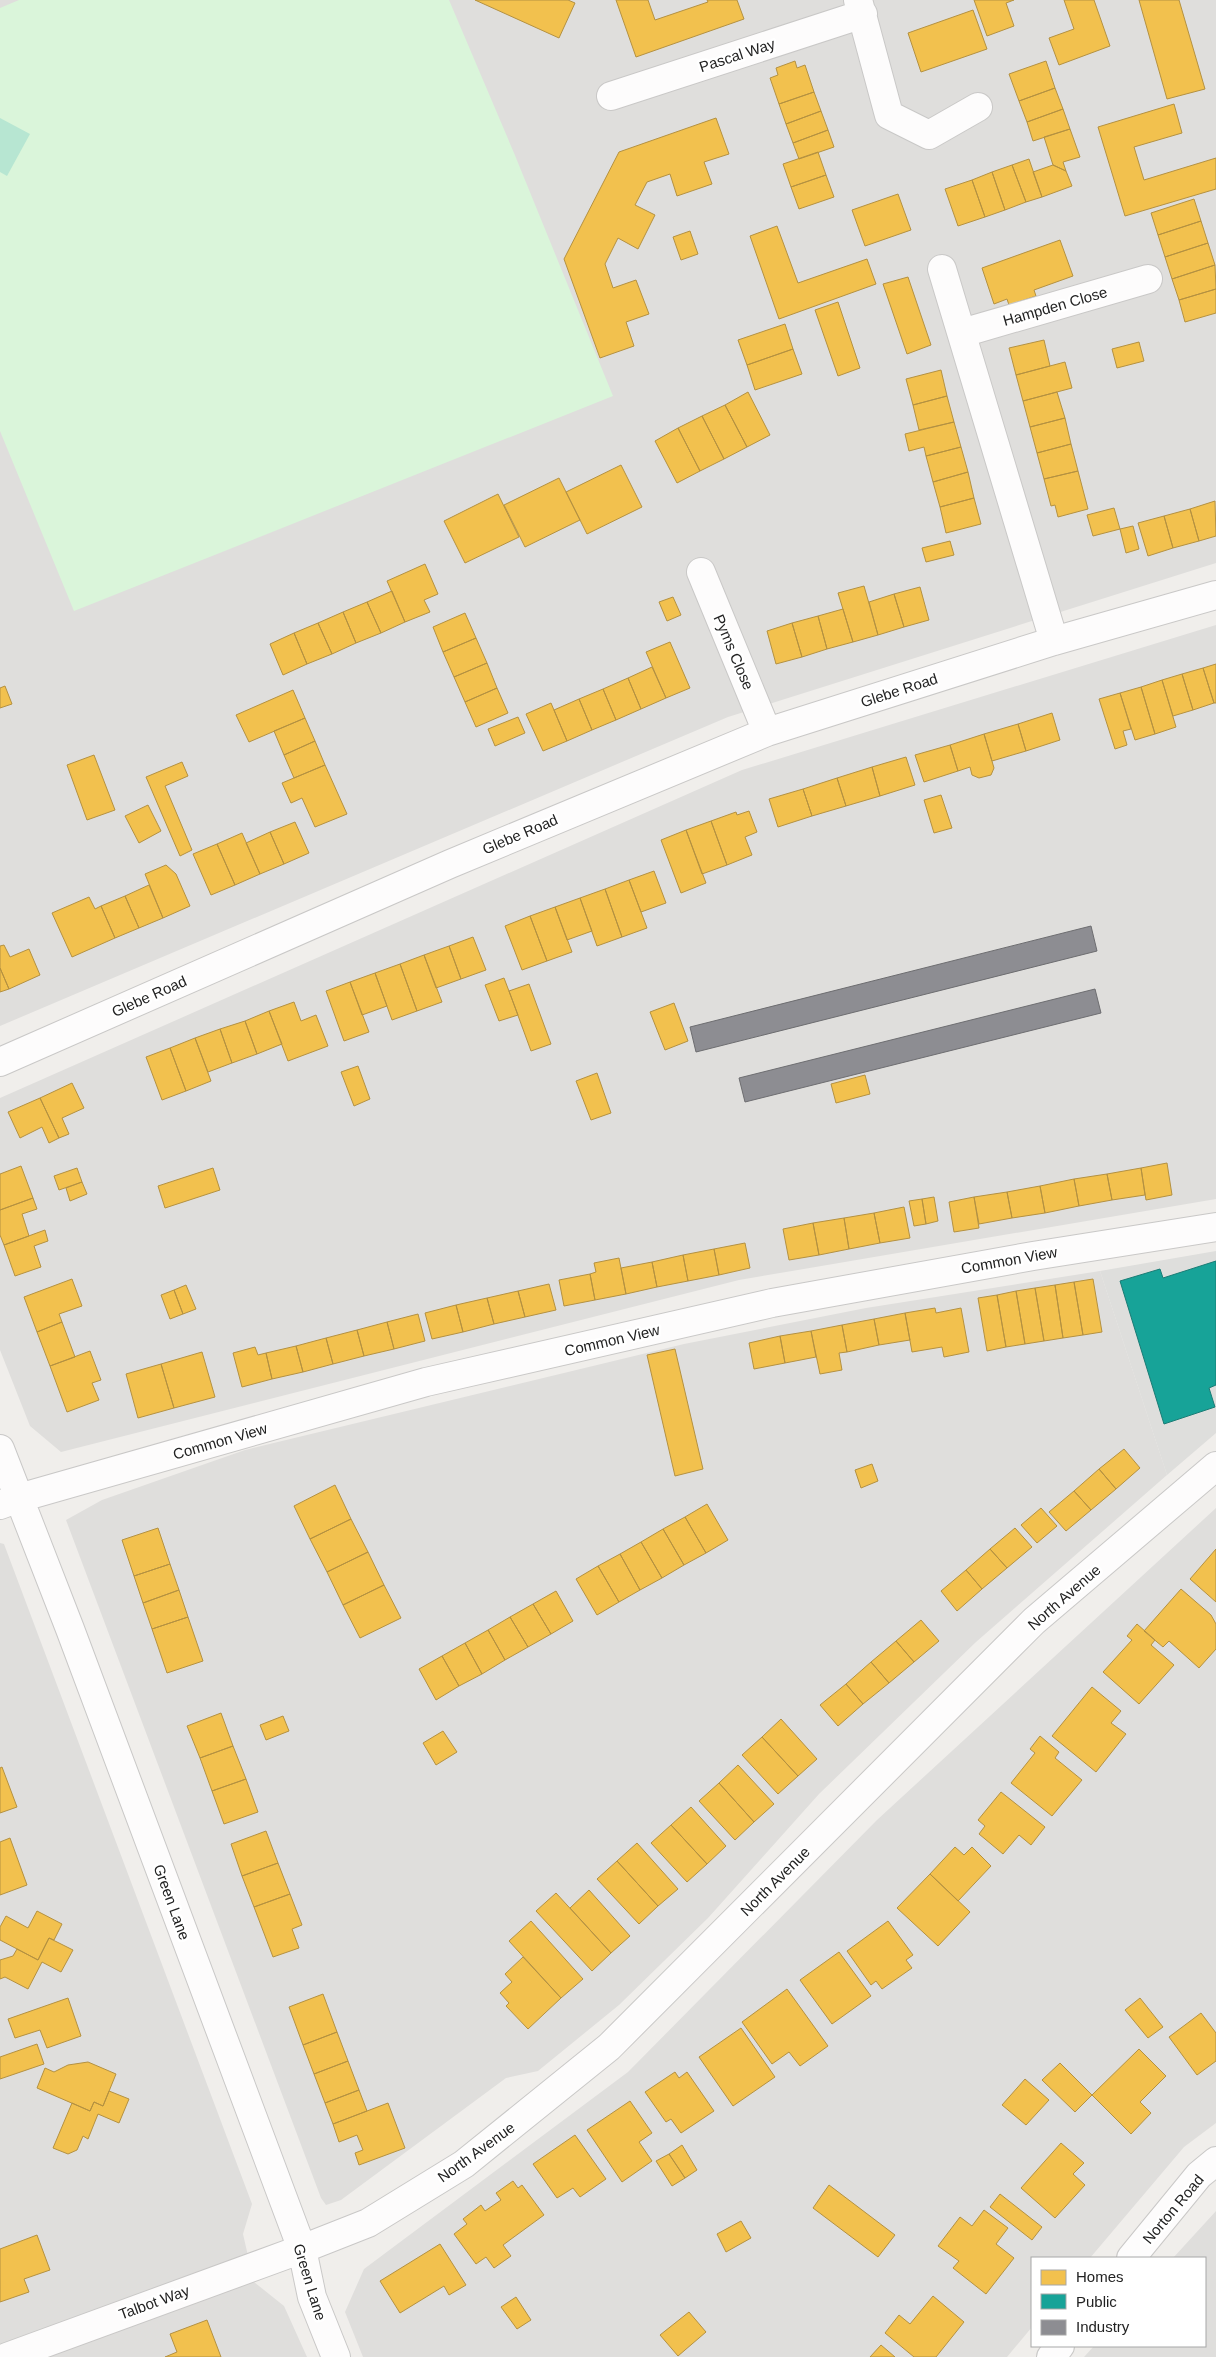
<svg xmlns="http://www.w3.org/2000/svg" width="1216" height="2357" viewBox="0 0 1216 2357" font-family="Helvetica,sans-serif">
  <style>
    .residential { fill: #dfdedc }
    .religious { fill: #dededc }
    .park { fill: #daf5da }
    .pitch { fill: #b7e6d2 }
    .homes { fill: #f2c14e; stroke: #b49141 }
    .public { fill: #17a398; stroke: #1a7c75 }
    .industry { fill: #8d8d92; stroke: #6d6d70 }
    .lines { fill: none; stroke-linecap: round; stroke-linejoin: round }
    .minor-casing { stroke: #c9c8c7; stroke-width: 30 }
    .minor { stroke: #fdfcfc; stroke-width: 28 }
    .labels { text-anchor: middle; dominant-baseline: central; stroke-width: 5; stroke-linejoin: round; paint-order: stroke }
    .street-label { font-size: 15px; fill: #222; stroke: #fff }
  </style>
  <rect width="100%" height="100%" fill="#f0eeeb"/>
  <path class="residential" d="M0,0H1216V563L728,717L0,1026Z
    M1216,625V1199L739,1280L61,1452L30,1426L0,1350V1098L742,770Z
    M1100,1271L1167,1475L976,1642L819,1794L708,1918L619,2005L538,2071L506,2078L341,2200L326,2205L321,2198L66,1520L102,1500L245,1450L684,1344L866,1308Z
    M1216,1508V2123L1184,2147L1090,2258H1032V2327L1007,2357H363L345,2312L364,2269L628,2072L877,1820Z
    M0,1543L4,1544L252,2204L243,2234L254,2282L284,2306L307,2357H0Z
    M1216,2211V2357H1084L1094,2346H1205V2258H1173Z"/>
  <path class="religious" d="M1216,1251V1433L1167,1475L1100,1271Z"/>
  <path class="park" d="M19,0H449L514,153L613,396L74,611L0,431V8Z"/>
  <path class="pitch" d="M0,118L30,134L7,176L0,172Z"/>
  <path class="homes" d="M475,0H568L575,3L559,38Z
    M616,0H648L655,20L708,2L707,0H737L744,19L636,57Z
    M974,0H1014L1006,3L1014,26L987,36Z
    M1064,0H1094L1110,46L1059,65L1049,38L1074,29Z
    M1139,0H1179L1205,89L1167,99Z
    M973,10L987,49L921,72L908,33Z
    M795,61L797,68L805,65L814,92L779,104L770,78L778,75L776,68Z
    M1046,61L1055,88L1019,101L1009,74Z
    M1055,88L1063,109L1027,122L1019,101Z
    M814,92L821,111L786,124L779,104Z
    M1174,104L1182,133L1134,147L1144,180L1216,158V189L1125,216L1098,127Z
    M1063,109L1070,129L1033,141L1027,122Z
    M821,111L828,130L793,143L786,124Z
    M716,118L729,154L704,162L712,184L677,196L670,174L647,182L635,205L655,215L638,249L618,238L605,264L613,288L636,280L649,314L626,322L634,346L600,358L564,259L619,152Z
    M1070,129L1080,157L1063,162L1066,171L1053,165L1044,137Z
    M828,130L834,147L799,159L793,143Z
    M818,152L826,175L791,187L783,164Z
    M1029,159L1042,197L1026,202L1012,165Z
    M1012,165L1026,202L1005,210L992,172Z
    M1053,165L1066,171L1072,186L1042,197L1033,172Z
    M992,172L1005,210L985,217L972,180Z
    M826,175L834,197L799,209L791,187Z
    M972,180L985,217L958,226L945,189Z
    M898,194L911,230L865,246L852,210Z
    M1194,199L1201,221L1158,235L1151,213Z
    M1201,221L1208,243L1165,257L1158,235Z
    M777,226L798,283L867,259L876,284L779,319L750,236Z
    M690,231L698,254L681,260L673,237Z
    M1060,240L1073,276L1034,290L1036,296L1009,305L1007,299L994,304L982,268Z
    M1208,243L1215,265L1172,279L1165,257Z
    M1215,265L1216,289L1179,300L1172,279Z
    M908,277L931,345L907,354L883,284Z
    M1216,289V313L1185,322L1179,300Z
    M838,302L860,368L838,376L815,310Z
    M785,324L793,349L747,365L738,340Z
    M1044,340L1050,366L1016,375L1009,348Z
    M1139,342L1144,361L1117,368L1112,349Z
    M793,349L802,374L755,390L747,365Z
    M1065,362L1072,388L1023,401L1016,375Z
    M941,370L947,396L913,405L906,379Z
    M748,392L770,435L747,447L725,405Z
    M1057,392L1065,418L1030,427L1023,401Z
    M947,396L954,422L919,430L913,405Z
    M725,405L747,447L724,459L702,416Z
    M702,416L724,459L700,471L678,428Z
    M1065,418L1071,444L1037,453L1030,427Z
    M954,422L961,447L926,456L924,447L909,451L905,434Z
    M678,428L700,471L677,483L655,441Z
    M1071,444L1078,471L1044,479L1037,453Z
    M961,447L968,472L933,482L926,456Z
    M621,465L642,507L587,534L566,492Z
    M1078,471L1088,509L1058,517L1055,505L1051,506L1044,479Z
    M968,472L974,498L940,507L933,482Z
    M559,478L580,520L525,547L504,505Z
    M498,494L519,537L465,563L444,521Z
    M974,498L981,524L946,533L940,507Z
    M1215,501L1216,536L1199,541L1190,509Z
    M1114,508L1120,529L1093,536L1087,515Z
    M1190,509L1199,541L1173,548L1164,516Z
    M1164,516L1173,548L1148,556L1138,523Z
    M1133,526L1139,549L1126,553L1120,529Z
    M950,541L954,555L926,562L922,548Z
    M425,564L438,594L424,600L430,612L405,622L387,581Z
    M864,586L878,635L853,642L838,593Z
    M920,587L929,620L904,627L894,594Z
    M392,591L405,622L381,633L367,602Z
    M894,594L904,627L878,635L869,602Z
    M673,597L681,615L667,621L659,602Z
    M367,602L381,633L356,643L343,612Z
    M843,609L853,642L827,649L818,616Z
    M343,612L356,643L332,654L318,623Z
    M465,613L476,638L443,652L433,627Z
    M818,616L827,649L802,657L792,623Z
    M318,623L332,654L307,664L294,633Z
    M792,623L802,657L776,664L767,631Z
    M294,633L307,664L283,675L270,644Z
    M476,638L487,663L454,677L443,652Z
    M670,642L690,688L666,698L646,652Z
    M487,663L497,688L465,702L454,677Z
    M1216,664V703H1214L1203,668Z
    M652,667L666,698L641,709L628,678Z
    M1203,668L1214,703L1193,710L1182,674Z
    M1182,674L1193,710L1173,716L1162,680Z
    M628,678L641,709L616,720L603,689Z
    M1162,680L1176,727L1155,734L1141,687Z
    M5,686L12,704L0,708V688Z
    M1141,687L1155,734L1135,740L1120,693Z
    M497,688L508,713L476,727L465,702Z
    M603,689L616,720L592,730L579,699Z
    M293,690L305,718L249,742L236,715Z
    M1120,693L1131,729L1123,731L1127,745L1115,749L1099,699Z
    M579,699L592,730L567,741L554,710Z
    M551,703L567,741L543,751L526,714Z
    M1052,713L1060,740L1026,751L1018,724Z
    M518,717L525,733L495,746L488,729Z
    M305,718L315,741L284,755L274,731Z
    M1018,724L1026,751L992,761L984,734Z
    M984,734L994,768L991,775L979,778L972,775L970,767L958,771L950,745Z
    M315,741L325,765L294,778L284,755Z
    M950,745L958,771L924,782L915,755Z
    M94,755L115,810L87,820L67,765Z
    M906,757L915,785L880,796L872,767Z
    M182,762L188,776L165,786L192,850L180,856L146,777Z
    M325,765L347,814L315,827L302,798L291,803L282,783Z
    M872,767L880,796L846,806L837,778Z
    M837,778L846,806L812,816L803,789Z
    M803,789L812,816L778,827L769,799Z
    M941,795L952,828L934,833L924,800Z
    M148,805L161,831L139,843L125,816Z
    M749,811L757,832L745,837L752,855L727,865L711,821L736,812L737,815Z
    M711,821L727,865L702,874L686,830Z
    M295,822L309,853L284,864L270,832Z
    M686,830L706,883L681,893L661,840Z
    M270,832L284,864L260,874L246,843Z
    M242,833L260,874L235,885L217,844Z
    M217,844L235,885L211,895L193,854Z
    M166,865L176,874L190,906L163,918L145,874Z
    M654,871L666,903L641,912L629,880Z
    M629,880L647,928L622,937L605,889Z
    M149,885L163,918L139,928L125,896Z
    M605,889L622,937L597,946L580,898Z
    M125,896L139,928L115,938L101,906Z
    M89,897L95,909L101,906L115,938L72,957L52,913Z
    M580,898L592,931L567,940L555,907Z
    M555,907L572,952L547,961L530,916Z
    M530,916L547,961L522,970L505,926Z
    M473,937L486,970L461,979L449,946Z
    M4,945L10,957L29,949L40,975L9,989L0,968V946Z
    M449,946L461,979L436,988L424,955Z
    M424,955L442,1002L417,1011L400,964Z
    M400,964L417,1011L392,1020L375,973Z
    M0,968L9,989L0,992Z
    M375,973L387,1006L362,1015L350,982Z
    M504,978L518,1015L499,1021L485,985Z
    M350,982L369,1032L344,1041L326,991Z
    M529,984L551,1044L531,1051L509,991Z
    M294,1002L301,1021L316,1015L328,1046L288,1061L269,1011Z
    M674,1003L688,1041L665,1050L650,1012Z
    M269,1011L282,1044L257,1054L245,1021Z
    M245,1021L257,1054L232,1063L220,1029Z
    M220,1029L232,1063L208,1072L195,1038Z
    M195,1038L211,1081L186,1091L170,1048Z
    M170,1048L186,1091L162,1100L146,1057Z
    M358,1066L370,1099L354,1106L341,1072Z
    M597,1073L611,1113L591,1120L576,1081Z
    M865,1075L870,1094L836,1103L831,1084Z
    M72,1083L84,1108L62,1118L69,1134L59,1138L40,1098Z
    M40,1098L59,1138L49,1143L42,1127L20,1138L8,1112Z
    M1167,1163L1172,1195L1146,1200L1141,1168Z
    M21,1166L33,1198L0,1210V1174Z
    M77,1168L82,1182L59,1190L54,1176Z
    M213,1168L220,1190L165,1208L158,1186Z
    M1141,1168L1145,1195L1112,1200L1107,1174Z
    M1107,1174L1112,1200L1079,1206L1074,1179Z
    M1074,1179L1079,1206L1045,1213L1040,1186Z
    M82,1182L87,1194L70,1201L66,1188Z
    M1040,1186L1045,1213L1012,1218L1007,1192Z
    M1007,1192L1012,1218L979,1224L974,1197Z
    M934,1197L938,1221L926,1224L922,1199Z
    M974,1197L979,1228L954,1232L949,1202Z
    M33,1198L37,1209L22,1214L29,1236L4,1245L0,1235V1210Z
    M922,1199L926,1224L914,1226L909,1201Z
    M904,1207L910,1238L880,1243L874,1213Z
    M874,1213L880,1243L849,1249L844,1218Z
    M844,1218L849,1249L819,1255L813,1223Z
    M813,1223L819,1255L789,1260L783,1229Z
    M45,1230L48,1241L34,1246L41,1267L15,1276L4,1245Z
    M745,1243L750,1268L719,1275L714,1249Z
    M714,1249L719,1275L688,1281L683,1255Z
    M683,1255L688,1281L657,1287L652,1262Z
    M619,1258L626,1294L595,1300L590,1274L596,1272L594,1263Z
    M652,1262L657,1287L626,1294L621,1268Z
    M590,1274L595,1300L564,1306L559,1280Z
    M72,1279L82,1306L59,1314L62,1322L37,1332L24,1297Z
    M1093,1279L1102,1332L1083,1335L1074,1282Z
    M1074,1282L1083,1335L1063,1338L1055,1285Z
    M549,1284L556,1310L525,1317L518,1291Z
    M186,1285L196,1309L183,1314L174,1290Z
    M1055,1285L1063,1338L1044,1341L1035,1288Z
    M1035,1288L1044,1341L1025,1344L1016,1291Z
    M174,1290L183,1314L170,1319L161,1295Z
    M518,1291L525,1317L494,1324L487,1298Z
    M1016,1291L1025,1344L1006,1347L997,1295Z
    M997,1295L1006,1347L987,1351L978,1298Z
    M487,1298L494,1324L463,1332L456,1305Z
    M456,1305L463,1332L432,1339L425,1313Z
    M935,1308L936,1313L961,1308L969,1352L944,1357L942,1347L912,1352L905,1313Z
    M905,1313L910,1340L879,1345L874,1319Z
    M418,1314L425,1341L394,1349L387,1322Z
    M874,1319L879,1345L847,1352L842,1325Z
    M62,1322L75,1357L50,1366L37,1332Z
    M387,1322L394,1349L364,1356L357,1330Z
    M842,1325L847,1352L839,1353L842,1370L820,1374L811,1331Z
    M357,1330L364,1356L333,1364L326,1338Z
    M811,1331L816,1357L785,1363L780,1336Z
    M780,1336L785,1363L754,1369L749,1343Z
    M326,1338L333,1364L303,1372L296,1346Z
    M296,1346L303,1372L272,1379L266,1353Z
    M255,1347L258,1355L266,1353L272,1379L242,1387L233,1353Z
    M675,1349L703,1469L675,1476L647,1355Z
    M90,1351L101,1380L92,1383L99,1400L67,1412L50,1366Z
    M202,1352L215,1397L174,1408L161,1364Z
    M161,1364L174,1408L138,1418L126,1374Z
    M1124,1449L1140,1468L1116,1489L1099,1469Z
    M872,1464L878,1481L861,1488L855,1470Z
    M1099,1469L1116,1489L1091,1510L1074,1491Z
    M335,1485L351,1519L310,1539L294,1506Z
    M1074,1491L1091,1510L1066,1531L1049,1512Z
    M707,1504L728,1540L706,1553L685,1517Z
    M1041,1508L1057,1526L1037,1543L1021,1525Z
    M685,1517L706,1553L684,1565L663,1529Z
    M351,1519L368,1552L327,1572L310,1539Z
    M158,1528L170,1564L134,1576L122,1540Z
    M1015,1528L1032,1547L1007,1568L990,1549Z
    M663,1529L684,1565L662,1578L641,1542Z
    M641,1542L662,1578L640,1590L620,1554Z
    M990,1549L1007,1568L982,1589L966,1570Z
    M1216,1549V1602L1190,1579Z
    M368,1552L384,1585L343,1605L327,1572Z
    M620,1554L640,1590L619,1602L598,1566Z
    M170,1564L179,1590L143,1603L134,1576Z
    M598,1566L619,1602L597,1615L576,1579Z
    M966,1570L982,1589L957,1611L941,1591Z
    M384,1585L401,1618L360,1638L343,1605Z
    M1181,1589L1211,1615L1216,1624V1649L1199,1668L1169,1641L1163,1647L1144,1631Z
    M179,1590L188,1617L152,1629L143,1603Z
    M556,1591L573,1621L551,1634L533,1604Z
    M533,1604L551,1634L528,1647L510,1617Z
    M188,1617L203,1661L167,1673L152,1629Z
    M510,1617L528,1647L505,1660L488,1630Z
    M921,1620L939,1641L914,1662L896,1641Z
    M1137,1624L1155,1640L1151,1645L1174,1665L1139,1704L1103,1672L1132,1640L1127,1636Z
    M488,1630L505,1660L482,1674L465,1643Z
    M896,1641L914,1662L889,1683L871,1662Z
    M465,1643L482,1674L459,1686L442,1656Z
    M442,1656L459,1686L436,1700L419,1669Z
    M871,1662L889,1683L863,1704L846,1684Z
    M846,1684L863,1704L838,1726L820,1705Z
    M1092,1687L1121,1711L1111,1723L1126,1734L1096,1772L1052,1736Z
    M221,1713L233,1746L200,1758L187,1726Z
    M283,1716L289,1731L266,1740L260,1725Z
    M781,1719L817,1759L798,1776L762,1737Z
    M443,1731L457,1752L436,1765L423,1743Z
    M1040,1736L1059,1752L1055,1758L1082,1780L1052,1816L1011,1783L1035,1753L1030,1749Z
    M762,1737L798,1776L778,1794L742,1755Z
    M233,1746L246,1779L212,1791L200,1758Z
    M738,1765L774,1804L754,1822L719,1783Z
    M2,1767L17,1807L0,1813V1768Z
    M246,1779L258,1812L224,1824L212,1791Z
    M719,1783L754,1822L735,1840L699,1801Z
    M1001,1792L1045,1827L1031,1845L1019,1835L1003,1854L979,1834L985,1826L978,1820Z
    M691,1807L726,1846L707,1864L671,1825Z
    M671,1825L707,1864L687,1882L651,1843Z
    M266,1831L278,1863L242,1876L231,1844Z
    M10,1838L27,1885L0,1895V1842Z
    M637,1843L678,1889L658,1906L617,1861Z
    M955,1847L964,1855L972,1847L991,1866L958,1901L930,1874Z
    M617,1861L658,1906L639,1924L597,1879Z
    M278,1863L290,1894L254,1907L242,1876Z
    M930,1874L970,1912L938,1946L897,1908Z
    M589,1890L630,1936L611,1953L570,1908Z
    M556,1893L611,1953L592,1971L536,1911Z
    M290,1894L302,1925L292,1929L299,1948L273,1957L254,1907Z
    M37,1911L62,1924L54,1940L49,1938L38,1960L0,1940V1927L6,1916L28,1928Z
    M531,1921L583,1979L561,1998L509,1941Z
    M888,1921L913,1955L906,1960L912,1968L882,1989L876,1981L871,1985L847,1951Z
    M49,1938L73,1950L61,1972L42,1962L28,1989L5,1977L0,1979V1960L13,1956L17,1949L38,1960Z
    M839,1952L871,1996L832,2024L800,1980Z
    M523,1957L561,1998L528,2029L506,2006L509,2003L500,1993L512,1982L505,1974Z
    M787,1989L828,2046L800,2066L789,2052L772,2064L742,2022Z
    M323,1994L337,2032L303,2045L289,2007Z
    M68,1998L81,2036L47,2048L40,2030L15,2038L8,2019Z
    M1140,1998L1163,2027L1148,2038L1125,2010Z
    M1201,2013L1216,2033V2061L1197,2075L1169,2037Z
    M741,2028L775,2077L733,2106L699,2057Z
    M337,2032L348,2061L314,2074L303,2045Z
    M37,2044L44,2064L0,2079V2057Z
    M1139,2049L1166,2076L1140,2102L1151,2113L1131,2134L1092,2095Z
    M348,2061L359,2090L325,2103L314,2074Z
    M88,2062L116,2074L103,2106L94,2102L90,2111L37,2088L45,2068L54,2072L68,2065Z
    M1060,2063L1092,2095L1075,2112L1042,2080Z
    M675,2072L679,2078L687,2072L714,2111L681,2133L671,2119L666,2122L645,2092Z
    M1025,2079L1049,2100L1026,2125L1002,2105Z
    M359,2090L367,2111L333,2124L325,2103Z
    M109,2091L129,2099L119,2123L98,2114L88,2139L83,2136L77,2150L68,2154L53,2148L72,2103L90,2111L94,2102L103,2106Z
    M630,2101L652,2133L639,2142L652,2161L622,2182L587,2130Z
    M388,2103L405,2148L359,2165L355,2153L363,2150L357,2135L339,2142L333,2124Z
    M575,2135L606,2179L580,2197L573,2188L557,2198L533,2164Z
    M1061,2143L1084,2163L1073,2174L1085,2185L1055,2218L1021,2188Z
    M682,2145L697,2170L685,2178L669,2154Z
    M669,2154L685,2178L672,2186L656,2161Z
    M513,2181L518,2188L522,2185L544,2215L503,2245L511,2256L494,2268L486,2257L476,2264L454,2234L467,2224L463,2219L481,2205L485,2211L501,2200L496,2193Z
    M829,2185L895,2235L878,2257L813,2208Z
    M1000,2194L1042,2227L1032,2240L990,2207Z
    M984,2210L1008,2228L996,2244L1014,2258L986,2294L953,2268L959,2261L938,2246L960,2217L972,2226Z
    M741,2221L751,2238L726,2252L717,2234Z
    M37,2235L50,2270L24,2279L29,2292L0,2302V2249Z
    M440,2244L466,2285L449,2295L444,2286L400,2313L380,2281Z
    M933,2296L964,2322L936,2357H914L885,2333L899,2315L910,2324Z
    M516,2297L531,2320L517,2329L501,2307Z
    M689,2312L706,2332L678,2356L660,2335Z
    M207,2320L221,2357H165L177,2352L170,2334Z
    M881,2345L895,2357H870Z"/>
  <path class="public" d="M1216,1261V1385L1209,1388L1215,1407L1164,1424L1120,1281L1160,1269L1163,1278Z"/>
  <path class="industry" d="M1091,926L1097,951L696,1052L690,1027Z
    M1095,989L1101,1013L745,1102L739,1078Z"/>
  <g class="lines">
    <defs>
      <path id="minor" d="M858,0L889,115L929,135L978,107
        M611,96L863,14
        M942,269L1054,641
        M962,333L1148,279
        M701,572L767,732
        M0,1062L450,864L767,732L1054,641L1216,595
        M0,1449L70,1629L302,2249L312,2297L336,2357
        M0,1505L19,1498L426,1382L772,1303L1033,1256L1216,1227
        M1131,2258L1199,2175L1216,2161
        M7,2357L302,2249L368,2223L464,2164L609,2047L1034,1621L1216,1466
        M1051,2357L1060,2346"/>
    </defs>
    <use href="#minor" class="minor-casing"/>
    <use href="#minor" class="minor"/>
  </g>
  <g class="labels">
    <g class="street-label">
      <text transform="translate(737 55) rotate(-18)">Pascal Way</text>
      <text transform="translate(1055 306) rotate(-16)">Hampden Close</text>
      <text transform="translate(734 652) rotate(67)">Pyms Close</text>
      <text transform="translate(899 690) rotate(-18)">Glebe Road</text>
      <text transform="translate(520 834) rotate(-23)">Glebe Road</text>
      <text transform="translate(149 996) rotate(-24)">Glebe Road</text>
      <text transform="translate(1009 1260) rotate(-10)">Common View</text>
      <text transform="translate(612 1340) rotate(-13)">Common View</text>
      <text transform="translate(220 1441) rotate(-16)">Common View</text>
      <text transform="translate(1064 1597) rotate(-41)">North Avenue</text>
      <text transform="translate(775 1881) rotate(-45)">North Avenue</text>
      <text transform="translate(172 1902) rotate(70)">Green Lane</text>
      <text transform="translate(476 2152) rotate(-36)">North Avenue</text>
      <text transform="translate(1173 2209) rotate(-50)">Norton Road</text>
      <text transform="translate(310 2282) rotate(73)">Green Lane</text>
      <text transform="translate(154 2302) rotate(-20)">Talbot Way</text>
    </g>
  </g>
  <rect x="1031" y="2257" width="175" height="90" fill="#ffffff" stroke="#a7a7a7"/>
  <rect x="1041" y="2270" width="25" height="15" fill="#f2c14e" stroke="#a7a7a7"/>
  <text x="1076" y="2282" font-size="15" fill="#222222">Homes</text>
  <rect x="1041" y="2294" width="25" height="15" fill="#17a398" stroke="#a7a7a7"/>
  <text x="1076" y="2307" font-size="15" fill="#222222">Public</text>
  <rect x="1041" y="2320" width="25" height="15" fill="#8d8d92" stroke="#a7a7a7"/>
  <text x="1076" y="2332" font-size="15" fill="#222222">Industry</text>
</svg>
